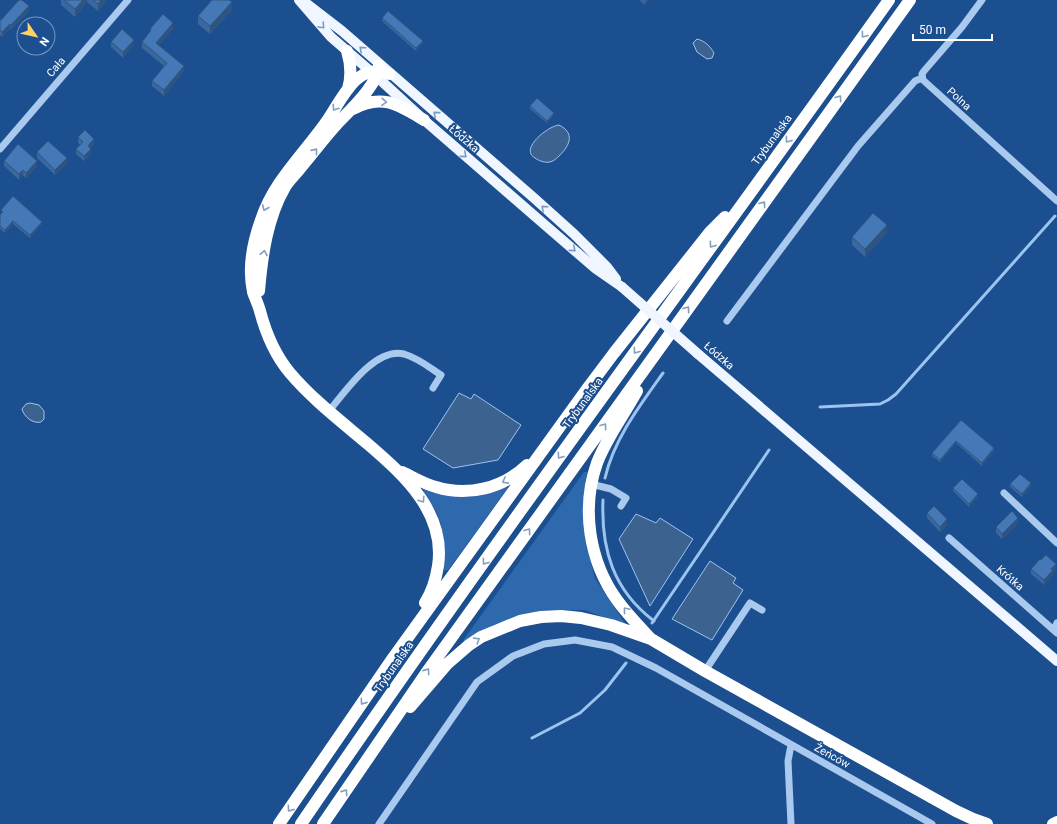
<svg xmlns="http://www.w3.org/2000/svg" width="1057" height="824" viewBox="0 0 1057 824" font-family="Roboto,sans-serif">
  <style>
    .green { fill: #2e69ad }
    .water { fill: #3c6290; stroke: #9cc4f0 }
    .lines { fill: none; stroke-linecap: round; stroke-linejoin: round }
    .stream { stroke: #9cc4f0; stroke-width: 3 }
    .minor { stroke: #a9c9ee; stroke-width: 7 }
    .major { stroke: #f0f6ff; stroke-width: 10 }
    .highway { stroke: #fff; stroke-width: 12 }
    .major-bridge { stroke: #f0f6ff; stroke-width: 10 }
    .wall { fill: #3a679d }
    .shaded-wall { fill: #305480 }
    .building { fill: #4478b7; stroke: #305480 }
    .oneway { stroke: #7b9ac1 }
    .oneway2 { stroke: #829ec1 }
    .labels { text-anchor: middle; dominant-baseline: central; stroke-width: 4; stroke-linejoin: round; paint-order: stroke }
    .street-label { font-size: 11px; fill: #fff; stroke: #1b4f8f }
  </style>
  <rect width="100%" height="100%" fill="#1b4f8f"/>
  <path class="green" d="M584,472H587L585,501L586,545L595,578L626,625L584,610L539,611L495,624L463,643L464,639Z
    M506,487L508,488L448,570L444,571C445,548 445,532 436,511C432,504 425,496 423,489Z"/>
  <path class="water" d="M697,39C705,41 710,46 714,53L712,58L707,59L697,52L693,43Z
    M559,125C575,133 570,145 560,155C557,158 554,161 550,162C545,163 539,161 535,158C519,149 548,126 559,125Z
    M459,393L471,399L474,394L521,425L498,460L453,468L423,449Z
    M30,403L39,405L44,411V419L41,422C33,424 24,417 22,409L26,404Z
    M636,514L656,523L660,518L693,539L650,606L619,539Z
    M710,561L736,578L733,583L743,590L712,640L672,619Z"/>
  <g class="lines">
    <path class="stream" d="M820,407L880,404L888,400L896,394L1055,216
      M605,478C614,439 640,405 663,373
      M603,500C601,549 613,590 654,621
      M652,623L769,450
      M532,738L580,713L605,690L626,663"/>
    <path class="minor" d="M982,0L962,27L924,71L922,74L923,80L1057,201
      M0,149L128,0
      M727,321L858,146L915,81L922,78
      M329,411C345,392 375,347 404,354C418,358 429,367 441,375L433,388
      M591,484L611,489L626,498L621,506
      M1004,493L1057,543
      M949,538L1057,633
      M1054,630L1057,623
      M705,671L750,603L762,610
      M379,824L477,682L513,656L544,644L575,640L612,647L656,668L932,824
      M791,824L788,761L791,745"/>
    <path class="major" d="M299,0L331,37L376,76L424,120L545,225L596,269L622,287
      M307,4L342,31L534,198L574,234L607,267L616,279
      M698,354L1057,661"/>
    <path class="highway" d="M347,51C351,64 352,75 348,89
      M389,74C358,61 343,97 329,118C306,152 274,180 261,220C253,242 248,269 253,292C255,298 258,304 260,311C266,334 275,355 290,373C313,400 342,422 369,445C405,476 446,513 438,566C436,579 432,592 425,603
      M353,109C382,93 399,105 424,120
      M259,291C262,256 267,218 285,187C289,180 297,173 302,166C314,152 325,137 337,124C351,109 378,85 379,65
      M637,391C624,415 607,437 597,463C581,508 589,561 617,600C627,614 639,626 651,639
      M402,472C413,477 424,484 436,487C468,497 503,488 527,465
      M410,707L447,664L469,645L481,637L520,621L541,617L561,616L581,618L611,625L651,639L705,671L956,811L973,819L987,824
      M279,824L393,658L587,389L614,353L710,232L725,217
      M301,824C491,545 693,275 889,0
      M323,824L429,669L910,0
      M1053,824L1057,822"/>
    <path class="major-bridge" d="M622,287L698,354"/>
  </g>
  <path class="wall" d="M61,0H107L98,11L87,2L75,17L61,5Z
    M639,0H649L645,5Z
    M232,10L210,34L198,24V16Z
    M29,11L11,30L10,28L2,37L0,35V19L1,20Z
    M382,18L423,43L416,51L382,21Z
    M150,29H173L158,45L184,71L164,96L152,86V81L164,66L142,48V42L150,32Z
    M111,42L134,45L123,58L111,47Z
    M530,106L554,115L547,123L530,109Z
    M78,137L94,144L90,148L91,154L84,161L76,154V149L80,145L78,143Z
    M37,152L67,163L55,175L37,158Z
    M4,161L37,166L26,178L23,175L19,180L4,166Z
    M1,210L42,224L30,238L13,224L5,233L0,229V215L2,213Z
    M887,233L865,257L852,245V237Z
    M961,420L994,451L982,466L956,443L940,462L932,456V453Z
    M1010,484L1031,486L1022,497L1010,487Z
    M953,488L978,497L969,507L953,491Z
    M927,513L947,525L940,532L927,518Z
    M1018,523L1002,539L996,533V527Z
    M1031,569H1056L1053,573V575L1044,585L1031,574Z"/>
  <path class="shaded-wall" d="M83,0H87V2L75,17V9Z
    M101,0H107L98,11V4Z
    M647,0H649L645,5V2Z
    M232,2V10L210,34V26Z
    M29,6V11L11,30V25Z
    M173,23V29L156,48V43Z
    M10,24V28L2,37V32Z
    M134,40V45L123,58V52Z
    M423,41V43L416,51V48Z
    M184,66V71L164,96V90Z
    M554,113V115L547,123V121Z
    M94,139V144L88,152V146Z
    M91,149V154L84,161V156Z
    M67,158V163L55,175V170Z
    M37,161V166L26,178V173Z
    M23,170V175L19,180V174Z
    M13,221V224L5,233V230Z
    M42,222V224L30,238V235Z
    M887,225V233L865,257V249Z
    M956,441V443L940,462V460Z
    M994,448V451L982,466V463Z
    M1031,483V486L1022,497V494Z
    M978,494V497L969,507V504Z
    M1018,518V523L1002,539V534Z
    M947,519V525L940,532V527Z
    M1056,564V569L1053,573V575L1044,585V580L1051,569Z"/>
  <path class="building" d="M19,0H22L29,6L11,25L10,24L2,32L0,30V19L1,20Z
    M64,0H83L75,9Z
    M93,0H101L98,4Z
    M212,0H229L232,2L210,26L198,16Z
    M388,11L423,41L416,48L382,18Z
    M163,14L173,23L156,43L184,66L164,90L152,81L167,63L142,42L151,30L150,29Z
    M122,29L134,40L123,52L111,42Z
    M537,98L554,113L547,121L530,106Z
    M85,130L94,139L88,146L91,149L84,156L76,149L83,142L78,137Z
    M48,141L67,158L55,170L37,152Z
    M18,144L37,161L26,173L23,170L19,174L4,161Z
    M13,196L42,222L30,235L13,221L5,230L0,226V215L3,212L1,210Z
    M873,213L887,225L865,249L852,237Z
    M961,420L994,448L982,463L956,441L940,460L932,453Z
    M1020,474L1031,483L1022,494L1010,484Z
    M962,479L978,494L969,504L953,488Z
    M934,506L947,519L940,527L927,513Z
    M1012,511L1018,518L1002,534L996,527Z
    M1046,555L1056,564L1051,569L1053,570L1044,580L1031,569L1040,559L1041,560Z"/>
  <defs><path id="oneway-chevron" d="M-2-3.5L2.5 0L-2 3.5" fill="none" stroke-width="1.6" stroke-linecap="round" stroke-linejoin="round"/></defs>
  <g class="oneway">
    <use href="#oneway-chevron" transform="translate(322 26) rotate(47)"/>
    <use href="#oneway-chevron" transform="translate(362 49) rotate(-138)"/>
    <use href="#oneway-chevron" transform="translate(436 114) rotate(-139)"/>
    <use href="#oneway-chevron" transform="translate(464 155) rotate(41)"/>
    <use href="#oneway-chevron" transform="translate(544 208) rotate(-138)"/>
    <use href="#oneway-chevron" transform="translate(573 249) rotate(40)"/>
  </g>
  <g class="oneway2">
    <use href="#oneway-chevron" transform="translate(864 35) rotate(126)"/>
    <use href="#oneway-chevron" transform="translate(839 98) rotate(-54)"/>
    <use href="#oneway-chevron" transform="translate(384 102) rotate(3)"/>
    <use href="#oneway-chevron" transform="translate(335 108) rotate(123)"/>
    <use href="#oneway-chevron" transform="translate(788 140) rotate(126)"/>
    <use href="#oneway-chevron" transform="translate(315 151) rotate(-51)"/>
    <use href="#oneway-chevron" transform="translate(763 204) rotate(-54)"/>
    <use href="#oneway-chevron" transform="translate(265 208) rotate(113)"/>
    <use href="#oneway-chevron" transform="translate(712 245) rotate(126)"/>
    <use href="#oneway-chevron" transform="translate(264 253) rotate(-79)"/>
    <use href="#oneway-chevron" transform="translate(687 309) rotate(-54)"/>
    <use href="#oneway-chevron" transform="translate(636 351) rotate(126)"/>
    <use href="#oneway-chevron" transform="translate(604 426) rotate(-54)"/>
    <use href="#oneway-chevron" transform="translate(560 456) rotate(126)"/>
    <use href="#oneway-chevron" transform="translate(505 481) rotate(152)"/>
    <use href="#oneway-chevron" transform="translate(422 500) rotate(56)"/>
    <use href="#oneway-chevron" transform="translate(528 531) rotate(-54)"/>
    <use href="#oneway-chevron" transform="translate(485 562) rotate(126)"/>
    <use href="#oneway-chevron" transform="translate(626 610) rotate(-130)"/>
    <use href="#oneway-chevron" transform="translate(477 640) rotate(-32)"/>
    <use href="#oneway-chevron" transform="translate(427 671) rotate(-55)"/>
    <use href="#oneway-chevron" transform="translate(363 702) rotate(125)"/>
    <use href="#oneway-chevron" transform="translate(345 792) rotate(-55)"/>
    <use href="#oneway-chevron" transform="translate(290 809) rotate(125)"/>
  </g>
  <g class="labels">
    <g class="street-label">
      <text transform="translate(56 67) rotate(-49)">Cała</text>
      <text transform="translate(959 99) rotate(42)">Polna</text>
      <text transform="translate(464 139) rotate(41)">Łódzka</text>
      <text transform="translate(772 140) rotate(-54)">Trybunalska</text>
      <text transform="translate(719 356) rotate(41)">Łódzka</text>
      <text transform="translate(583 403) rotate(-54)">Trybunalska</text>
      <text transform="translate(1010 578) rotate(41)">Krótka</text>
      <text transform="translate(394 667) rotate(-55)">Trybunalska</text>
      <text transform="translate(832 756) rotate(29)">Żeńców</text>
    </g>
  </g>
  <g transform="translate(36 36) rotate(124)"><circle r="19" fill="#1b4f8f" stroke="#7695bc"/>
  <path d="M0-3L7 15L0 10L-7 15Z" fill="#ffd166"/>
  <text y="-6" font-size="11" font-weight="bold" text-anchor="middle" fill="#ffffff">N</text>
  </g>
  <path d="M913 34v6h79v-6" fill="none" stroke="#ffffff" stroke-width="2"/>
  <text x="919" y="34" font-size="12" fill="#ffffff" stroke="#1b4f8f" stroke-width="3" paint-order="stroke">50 m</text>
</svg>
